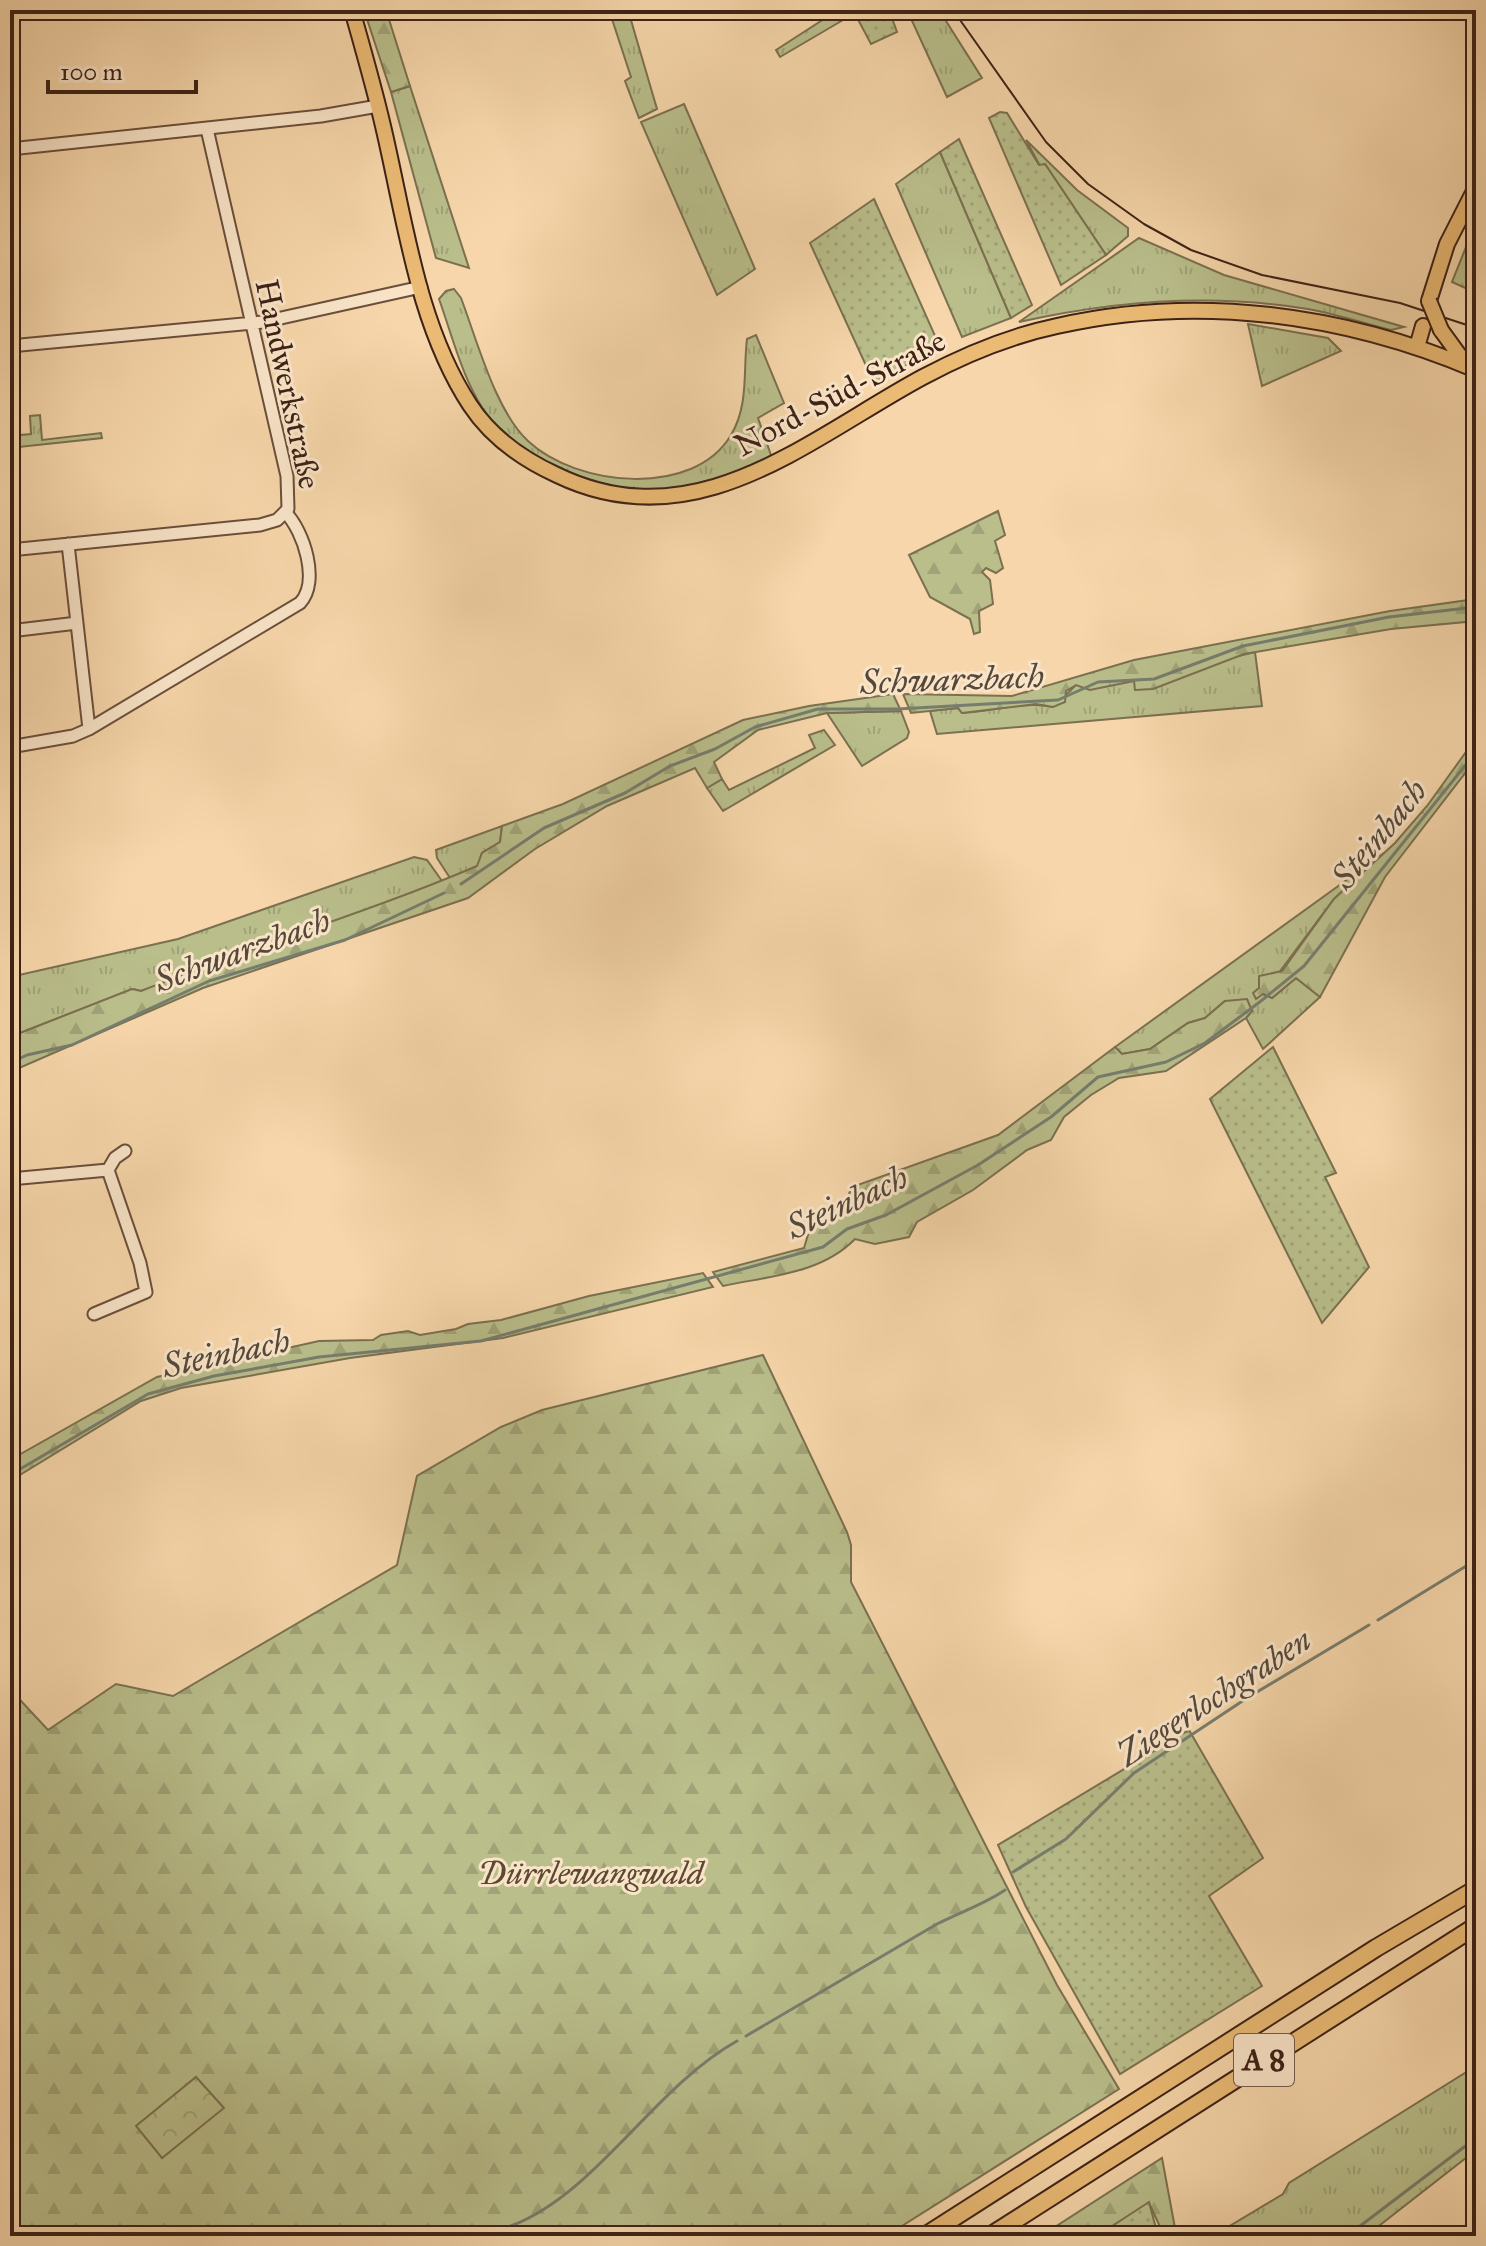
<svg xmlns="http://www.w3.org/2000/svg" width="1486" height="2246" viewBox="0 0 1486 2246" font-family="'IM FELL Great Primer',serif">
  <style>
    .grass { fill: url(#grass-tufts); stroke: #7b7050; stroke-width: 2 }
    .forest { fill: url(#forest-firs); stroke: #7b7050; stroke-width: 2 }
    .park { fill: url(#park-crowns); stroke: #7b7050; stroke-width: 2 }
    .garden { fill: url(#garden-dots); stroke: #7b7050; stroke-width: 2 }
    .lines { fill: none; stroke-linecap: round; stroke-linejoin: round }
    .stream { stroke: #777d6e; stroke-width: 3 }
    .minor-casing { stroke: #6b4f3b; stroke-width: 15 }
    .major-casing { stroke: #3d2216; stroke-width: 18 }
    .highway-casing { stroke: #3d2216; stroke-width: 20 }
    .minor { stroke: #f9e4c8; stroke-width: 11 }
    .major { stroke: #ebbb75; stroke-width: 14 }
    .highway { stroke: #ebbb75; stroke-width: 16 }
    .tram { stroke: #3d2216; stroke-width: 2 }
    .major-bridge-casing { stroke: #3d2216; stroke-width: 18; stroke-linecap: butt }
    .major-bridge { stroke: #ebbb75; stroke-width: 14 }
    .labels { text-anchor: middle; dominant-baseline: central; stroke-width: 6; stroke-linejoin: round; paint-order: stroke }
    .shield { fill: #f9e4c8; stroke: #755c4b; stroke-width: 2 }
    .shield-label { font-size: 30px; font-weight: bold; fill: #3d2216 }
    .street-label { font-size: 32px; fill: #3d2216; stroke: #f9e4c8 }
    .park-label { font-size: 32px; font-style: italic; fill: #5c4933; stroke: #f9e4c8 }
    .water-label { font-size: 34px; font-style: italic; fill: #55483b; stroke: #f9e4c8 }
  </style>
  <defs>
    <pattern id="grass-tufts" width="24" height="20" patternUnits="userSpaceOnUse" patternTransform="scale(2)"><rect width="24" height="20" fill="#b9be8b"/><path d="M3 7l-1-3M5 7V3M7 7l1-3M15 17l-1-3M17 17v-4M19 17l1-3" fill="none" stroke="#a0a377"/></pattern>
    <pattern id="forest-firs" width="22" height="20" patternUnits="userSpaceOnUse" patternTransform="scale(2)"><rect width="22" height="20" fill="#b9be8b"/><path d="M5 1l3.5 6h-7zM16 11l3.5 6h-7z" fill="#a0a377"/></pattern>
    <pattern id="park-crowns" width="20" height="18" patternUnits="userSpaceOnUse" patternTransform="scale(2)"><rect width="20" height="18" fill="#b9be8b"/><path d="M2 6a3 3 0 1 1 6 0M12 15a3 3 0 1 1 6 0" fill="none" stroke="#a0a377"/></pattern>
    <pattern id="garden-dots" width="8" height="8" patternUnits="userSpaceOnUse" patternTransform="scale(2)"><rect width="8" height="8" fill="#b9be8b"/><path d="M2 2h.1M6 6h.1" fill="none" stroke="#a0a377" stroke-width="1.8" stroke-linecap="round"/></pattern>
  </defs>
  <rect width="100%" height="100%" fill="#f6d6aa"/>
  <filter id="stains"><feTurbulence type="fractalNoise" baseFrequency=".0025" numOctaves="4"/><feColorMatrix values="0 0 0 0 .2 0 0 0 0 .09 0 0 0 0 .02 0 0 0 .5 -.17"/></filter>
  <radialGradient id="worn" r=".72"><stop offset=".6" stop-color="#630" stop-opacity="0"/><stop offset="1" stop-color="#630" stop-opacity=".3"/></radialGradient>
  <path class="grass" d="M609,10H628L657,109L639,118L625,81L631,77Z
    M838,10H853L855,13L780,57L776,50Z
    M907,10H939L982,78L947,97Z
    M410,86L469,268L436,258L391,92Z
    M684,104L755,269L717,295L641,122Z
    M1026,140L1077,190L1128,228V236L1106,255L1045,164L1040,166Z
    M940,152L1011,318L962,337L896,184Z
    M1139,238L1224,275L1404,327L1391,330C1361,323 1331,312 1301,308C1206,293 1113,301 1019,322Z
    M454,289L461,298C477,340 495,410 528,441C577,487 694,498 731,435C749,405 743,371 747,339L756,335L784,403L758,418L772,458C717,484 651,504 589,484C576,480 563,471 551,465C530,454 507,441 492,422C464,386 454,341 439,299L446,291Z
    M1248,324L1328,338L1341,351L1262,386Z
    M40,415L42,440L101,433L102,438L10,448V436L31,434L30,416Z
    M1255,652L1262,706L937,734L930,711L958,708L962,713C993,711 1024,701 1053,707L1076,685L1134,681Z
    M901,711L909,732L907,738L862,766L827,713Z
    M824,730L835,745L723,811L707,788L722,779L729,790L815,748L809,735Z
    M502,826L500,842L482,853L478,866L450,878L437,858L436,850Z
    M1384,853L1334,899L1263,994L1272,998L1296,978L1320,997L1263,1049L1246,1018L1252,1011L1225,1001L1205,1018L1188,1023L1150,1049L1122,1054L1115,1047Z
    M414,857L427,860L442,881L380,907L141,991L132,989L10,1037V977L178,939Z
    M1476,2066V2150L1366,2236H1213L1283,2194L1289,2183Z"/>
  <path class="forest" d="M364,10H386L410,86L391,92Z
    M1476,222V293L1452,282Z
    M998,511L1005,535L995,541L1003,568L996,573L986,568L982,572L990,580L993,604L979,611L980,632L974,634L970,619L930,597L909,555Z
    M1476,599V621L1391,629L1244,654L1153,689L1135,690L1134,681L1090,690L1076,685L1066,691L1065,702L1053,707L1036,704L962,713L958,708L911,713L903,694L1012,696L1134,660L1390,611Z
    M893,694L901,711L827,713L758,730L714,762L722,779L707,788L695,768L607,806L535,849L468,898L203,988L10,1072V1037L132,989L141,991C253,946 367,913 477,866L482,853L500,842L502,826L563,804L743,720L809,706Z
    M1476,738V759L1385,877L1320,997L1296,978L1272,998L1263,994L1256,999L1253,993L1259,988V976L1282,971L1334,899L1395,843L1427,806Z
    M1247,999L1252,1011L1246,1018L1166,1071L1119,1078L1091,1095L1064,1117L1051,1140L1027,1150L973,1190L917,1222L909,1237L875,1244L855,1239C821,1274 769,1276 723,1286L713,1272L804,1248L810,1228L840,1214L852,1187L998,1135L1115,1047L1122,1054L1150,1049L1188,1023L1205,1018L1225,1001Z
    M703,1273L713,1287L503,1338L350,1358L181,1388L141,1401L10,1481V1460L157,1377L319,1341L373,1340L381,1335L408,1331L420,1335L456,1329L468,1324L501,1320L589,1296Z
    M763,1355L847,1532L851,1545V1582L1057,1985L1119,2089L886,2236H10V1689L48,1730L116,1684L173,1696L397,1565L417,1476L501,1427L542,1410Z
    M1162,2158L1175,2228L1162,2231L1149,2203L1097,2236H1041Z"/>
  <path class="park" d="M196,2077L224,2108L162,2158L136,2126Z"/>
  <path class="garden" d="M853,10H889L897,32L871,44Z
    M1000,112L1007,113L1039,165L1045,164L1106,255L1061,285L989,118Z
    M959,139L1032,305L1011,318L940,152Z
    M874,199L940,347L874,383L810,243Z
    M1273,1047L1336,1173L1325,1177L1369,1267L1322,1323L1210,1099Z
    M1189,1730L1263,1858L1209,1896L1262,1986L1120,2074L1026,1907L998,1845Z
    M1149,2202L1158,2236H1097Z"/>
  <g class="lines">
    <path class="stream" d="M461,884L544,828L625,793L670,766L715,749L755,727L818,709H898L1058,700L1098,682L1154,679L1243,646L1389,617L1476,607
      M10,1063L27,1055L72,1045L209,981L345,940L444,893
      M10,1475L148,1394L214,1376L319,1357L481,1341L823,1247L847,1229L886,1215L978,1165L1051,1117L1098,1077L1166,1062L1205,1043L1261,1001L1304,966L1476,752
      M1378,1620L1476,1560
      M1013,1872L1066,1839L1134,1773L1247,1698L1369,1625
      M746,2036L937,1924C960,1912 983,1905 1005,1890
      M457,2232C474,2232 495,2232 511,2226C597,2193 653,2088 737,2041
      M1347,2236L1476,2138"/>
    <defs>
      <path id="minor" d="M10,149L321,116L378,106
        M10,346L263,322L421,287
        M68,544L89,729
        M10,550L260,525L277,520L288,509L287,476L207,129
        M10,631L77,623
        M10,747L73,736L89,729L300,603C320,582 304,531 285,512
        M108,1170L115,1158L125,1151
        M10,1179L108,1170
        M94,1314L146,1292L140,1263L108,1170"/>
      <path id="major" d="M352,10C363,49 374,87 383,126C405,219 417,324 470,405C491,437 522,459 557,475C696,542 808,439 923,377C966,354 1010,336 1057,326C1198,294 1344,314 1476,370
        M1429,301L1447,244L1476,187
        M1441,330L1465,363
        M1417,347L1423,326"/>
      <path id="highway" d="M925,2236L1376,1948L1476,1889
        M990,2236L1476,1926"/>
    </defs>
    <use href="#minor" class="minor-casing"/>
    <use href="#major" class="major-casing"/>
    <use href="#highway" class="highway-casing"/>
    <use href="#minor" class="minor"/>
    <use href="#major" class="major"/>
    <use href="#highway" class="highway"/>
    <path class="tram" d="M953,10L1046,142L1088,184L1144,224L1191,250L1262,275L1400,303L1476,328"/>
    <defs>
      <path id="major-bridge" d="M1429,301L1441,330"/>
    </defs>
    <use href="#major-bridge" class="major-bridge-casing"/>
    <use href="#major-bridge" class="major-bridge"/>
  </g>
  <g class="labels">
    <rect class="shield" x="1234" y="2034" width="60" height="52" rx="6"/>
    <g class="shield-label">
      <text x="1264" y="2060">A 8</text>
    </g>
    <g class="street-label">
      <text transform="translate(288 384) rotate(78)">Handwerkstraße</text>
      <text transform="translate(840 393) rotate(-28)">Nord-Süd-Straße</text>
    </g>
    <g class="park-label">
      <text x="591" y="1873">Dürrlewangwald</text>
    </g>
    <g class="water-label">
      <text transform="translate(952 679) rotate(-2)">Schwarzbach</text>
      <text transform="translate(1379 834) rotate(-51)">Steinbach</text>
      <text transform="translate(242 950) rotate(-20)">Schwarzbach</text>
      <text transform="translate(847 1202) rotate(-25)">Steinbach</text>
      <text transform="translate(226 1353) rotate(-12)">Steinbach</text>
      <text transform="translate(1214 1697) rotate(-33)">Ziegerlochgraben</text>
    </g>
  </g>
  <rect width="1486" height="2246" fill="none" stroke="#f6d6aa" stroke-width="40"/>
  <rect x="12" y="12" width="1462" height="2222" fill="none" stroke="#3d2216" stroke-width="4"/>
  <rect x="20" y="20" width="1446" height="2206" fill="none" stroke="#3d2216" stroke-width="2"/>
  <path d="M48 80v12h148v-12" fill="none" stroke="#3d2216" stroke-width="4"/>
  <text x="60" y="80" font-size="24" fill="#3d2216" stroke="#f9e4c8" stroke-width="6" paint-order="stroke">100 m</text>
  <rect width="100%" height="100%" filter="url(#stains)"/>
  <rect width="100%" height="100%" fill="url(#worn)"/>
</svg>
